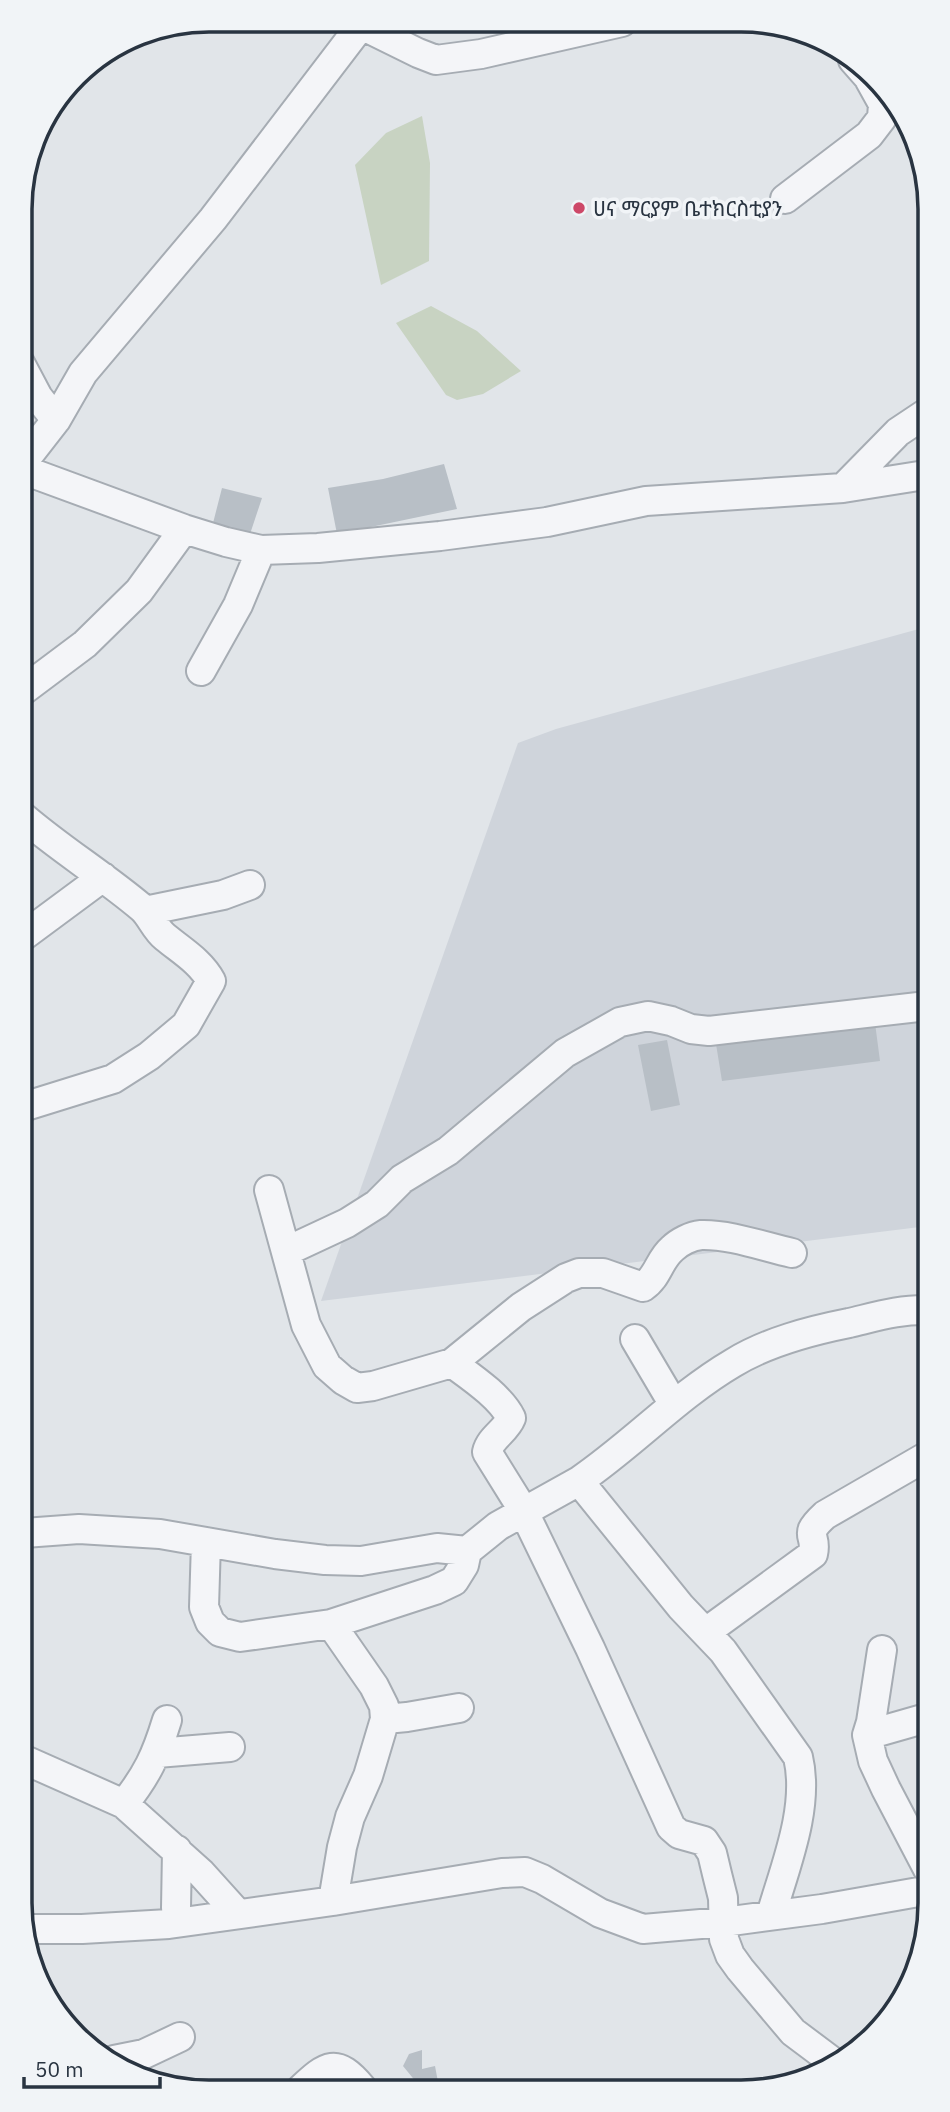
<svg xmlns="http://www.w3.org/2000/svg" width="950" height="2112" viewBox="0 0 950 2112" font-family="'IBM Plex Sans','Noto Sans Ethiopic',sans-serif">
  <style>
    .built { fill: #cfd4db }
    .green { fill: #c8d3c2 }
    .building { fill: #b8bfc6 }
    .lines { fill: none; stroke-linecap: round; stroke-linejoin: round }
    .minor-casing { stroke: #a6acb3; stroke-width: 32 }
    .minor { stroke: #f4f5f8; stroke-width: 28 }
    .poi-dot { fill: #cd4868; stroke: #f1f4f7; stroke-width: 2.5 }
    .labels { text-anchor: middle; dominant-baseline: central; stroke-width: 7; stroke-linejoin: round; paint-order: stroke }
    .poi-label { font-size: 21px; fill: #293441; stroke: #f1f4f7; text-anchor: start }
    .rim { fill: none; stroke: #293441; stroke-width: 3.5 }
  </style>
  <rect width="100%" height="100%" fill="#e1e5e9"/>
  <path class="built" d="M926,627L928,1226L321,1301L518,743L556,729Z"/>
  <path class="green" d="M422,116L430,163L429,261L381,285L355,165L386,133Z
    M431,306L477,331L521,371L483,394L457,400L446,395L396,323Z"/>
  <path class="building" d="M444,464L457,509L337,534L328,488L383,479Z
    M222,488L262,498L247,543L212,527Z
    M875,1023L880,1061L722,1081L716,1044Z
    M667,1040L680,1105L651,1111L638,1045Z
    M422,2050V2069L435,2066L438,2082L451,2083L452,2088H421L403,2066L409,2054Z"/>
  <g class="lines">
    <defs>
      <path id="minor" d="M351,20L418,53L436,60L481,54L622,22
        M785,199L869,135L882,118L883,104L868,77L853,60
        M20,363L38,397L56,420
        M21,465L56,420L83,373L213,219L365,20
        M21,469L184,529L226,542L261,550L318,548L440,536L547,522L646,501L843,488L925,475
        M843,488L898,432L925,414
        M201,671L238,605L261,550
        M21,692L85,644L139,591L184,529
        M22,816C60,849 103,875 142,908C151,916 155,929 165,937C182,951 201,962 211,981L186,1025L149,1056L113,1079L23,1107
        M145,911L223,895L250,885
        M22,937L103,877
        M269,1190L306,1325L327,1366L343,1380L357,1388L373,1386L452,1363L521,1307L566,1278L579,1273H603L643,1287C658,1277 659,1260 672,1249C679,1242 691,1236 701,1235C729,1234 765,1247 792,1253
        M287,1251L347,1223L377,1204L402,1179L448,1151L565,1053L620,1022L648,1016L671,1021L691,1029L709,1031L927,1006
        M635,1339L674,1405
        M452,1363C471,1377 501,1397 511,1418C506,1431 490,1438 487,1452L523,1510L590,1648L671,1827L679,1834L704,1841L712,1853L717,1874L723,1898L724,1939L730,1955L740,1969L793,2032L837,2065
        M24,1533L79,1529L160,1534L275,1554L325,1560L361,1561L437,1548L467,1551L498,1526L579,1481
        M206,1542L204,1607L210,1622L220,1632L240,1637L331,1624L374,1686L384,1706L385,1719L368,1776L350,1817L342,1847L333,1901
        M331,1624L435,1590L454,1581L464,1565L467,1551
        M706,1632L813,1554C818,1533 801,1537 825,1515L929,1455
        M882,1650L871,1722L867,1735L873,1761L886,1789L930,1873
        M385,1719L407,1717L459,1708
        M867,1735L930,1717
        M157,1753L230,1747
        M25,1760L124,1804L201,1873L238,1914
        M124,1804C147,1775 156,1756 167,1720
        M176,1908L177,1850
        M771,1915C785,1867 810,1807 798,1757L723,1651L681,1607L579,1481C632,1445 677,1396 733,1363C767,1342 809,1331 849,1323C875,1317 901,1309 928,1310
        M26,1929H82L169,1924L333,1901L502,1873L525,1872L542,1879L600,1913L643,1929L724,1922L822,1909L930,1890
        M114,2060L144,2054L180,2037
        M301,2089C327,2065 336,2057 362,2088"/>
    </defs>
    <use href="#minor" class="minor-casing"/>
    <use href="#minor" class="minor"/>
  </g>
  <circle class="poi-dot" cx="579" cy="208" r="7"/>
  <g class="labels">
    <g class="poi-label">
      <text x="593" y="208">ሀና ማርያም ቤተክርስቲያን</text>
    </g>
  </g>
  <path d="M0 0H950V2112H0ZM209 32H741A177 177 0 0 1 918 209V1903A177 177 0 0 1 741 2080H209A177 177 0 0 1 32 1903V209A177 177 0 0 1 209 32Z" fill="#f1f4f7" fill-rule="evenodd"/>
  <path class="rim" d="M209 32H741A177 177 0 0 1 918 209V1903A177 177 0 0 1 741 2080H209A177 177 0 0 1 32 1903V209A177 177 0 0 1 209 32Z"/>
  <path d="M24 2077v10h136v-10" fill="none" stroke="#293441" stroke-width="3.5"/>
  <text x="35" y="2077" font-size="21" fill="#293441" stroke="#f1f4f7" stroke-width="5" paint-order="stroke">50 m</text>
</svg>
